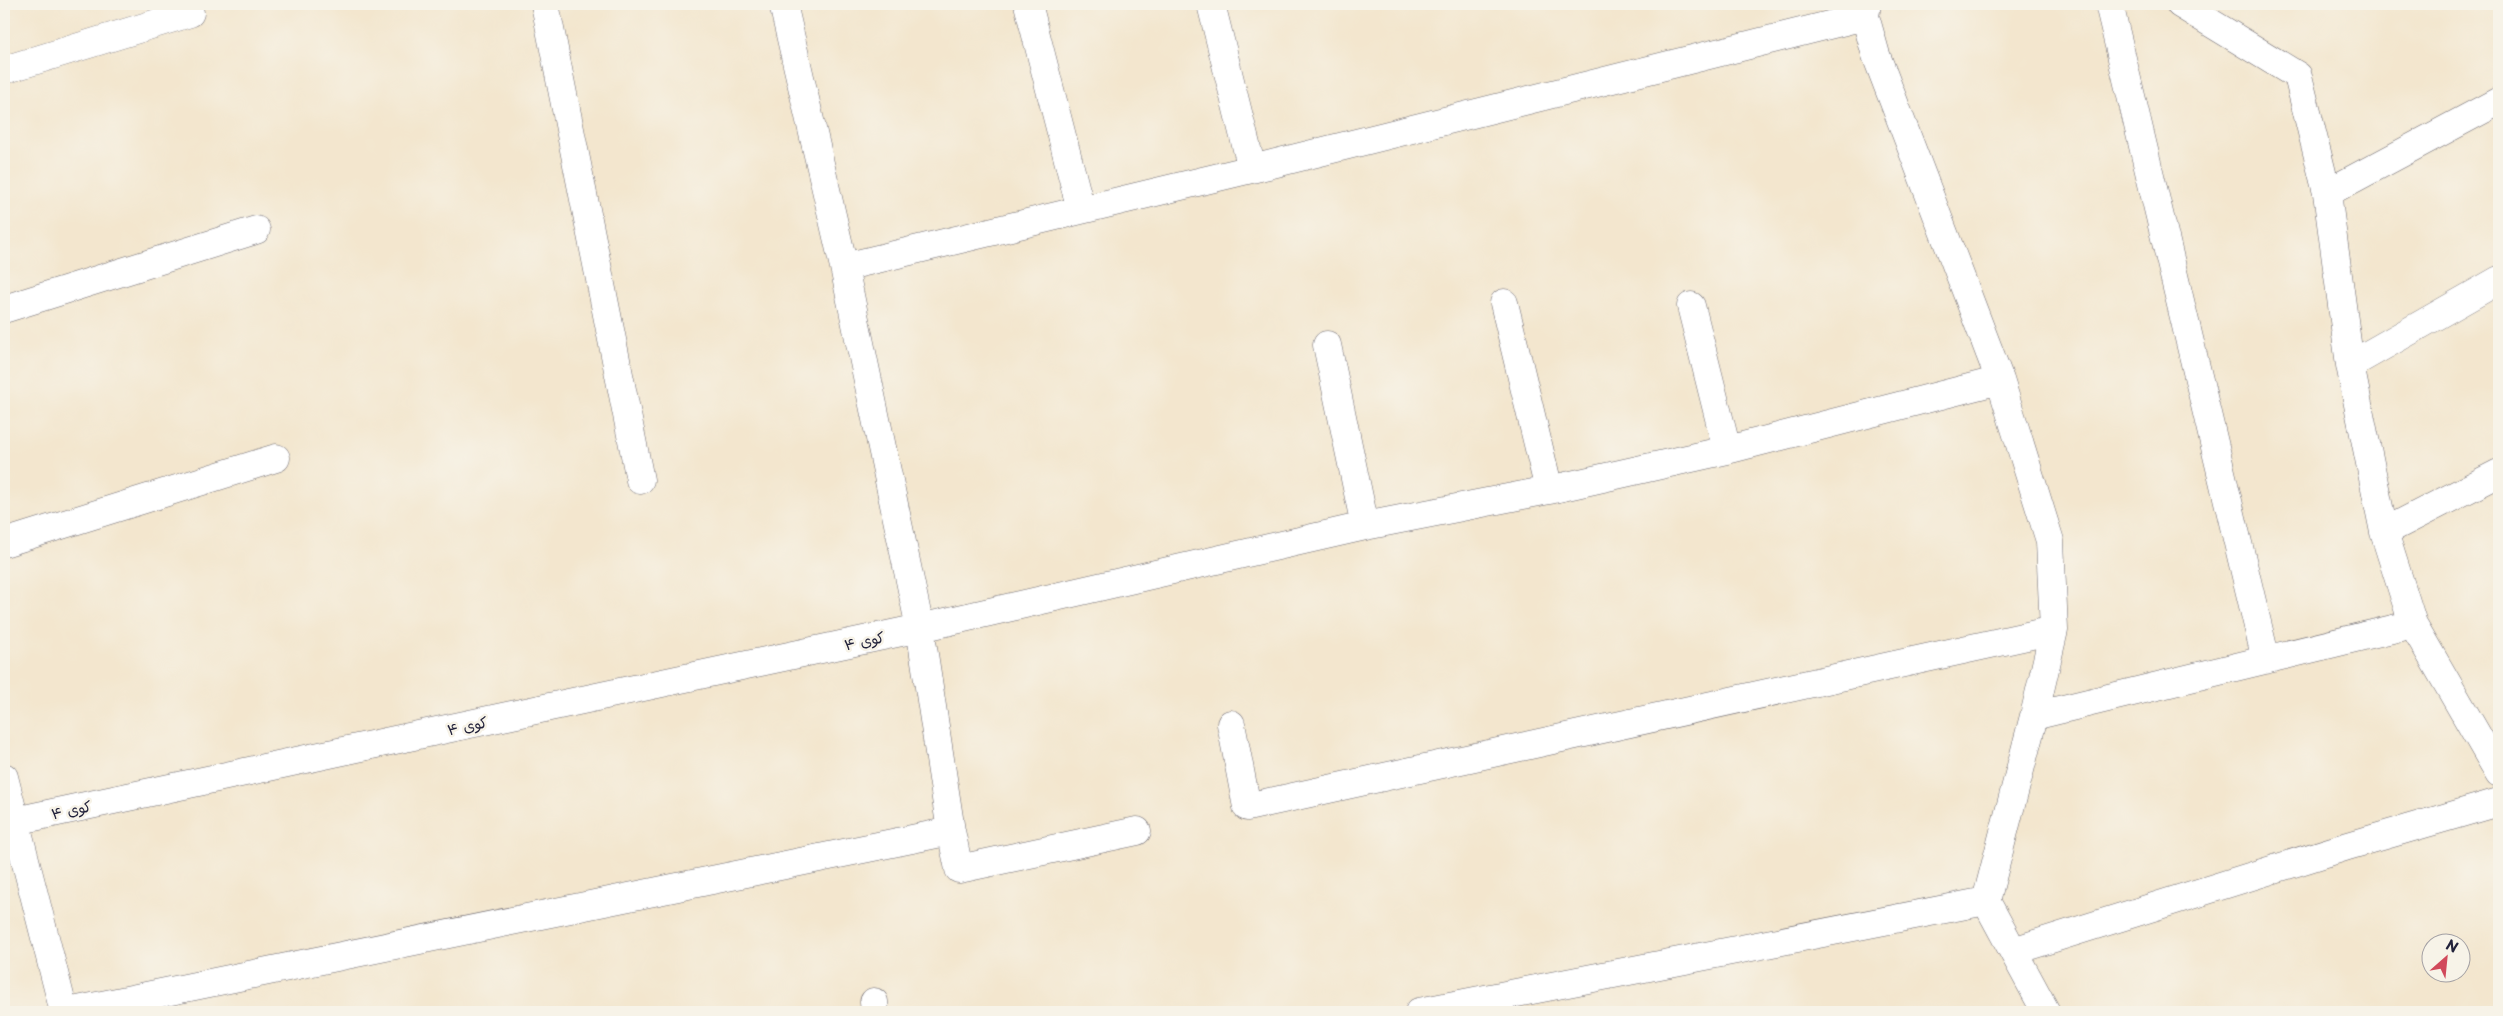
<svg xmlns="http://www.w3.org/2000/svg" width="2503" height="1016" viewBox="0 0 2503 1016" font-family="'Playpen Sans','Playpen Sans Arabic',sans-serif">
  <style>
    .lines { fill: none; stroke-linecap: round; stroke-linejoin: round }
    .minor-casing { stroke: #6b676e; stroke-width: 29 }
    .minor { stroke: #fff; stroke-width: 28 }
    .labels { text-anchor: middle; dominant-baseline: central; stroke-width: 5; stroke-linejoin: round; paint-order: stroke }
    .street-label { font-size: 15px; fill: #22223b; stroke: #f7f3e8 }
  </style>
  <rect width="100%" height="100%" fill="#f7f3e8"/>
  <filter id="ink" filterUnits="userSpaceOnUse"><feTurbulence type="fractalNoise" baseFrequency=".02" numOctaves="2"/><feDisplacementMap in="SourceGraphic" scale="10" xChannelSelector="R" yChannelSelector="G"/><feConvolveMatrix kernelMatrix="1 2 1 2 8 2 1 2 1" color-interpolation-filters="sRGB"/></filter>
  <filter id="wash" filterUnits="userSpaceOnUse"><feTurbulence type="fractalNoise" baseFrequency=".0096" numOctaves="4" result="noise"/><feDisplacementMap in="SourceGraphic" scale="20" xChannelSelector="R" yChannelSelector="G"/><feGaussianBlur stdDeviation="1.12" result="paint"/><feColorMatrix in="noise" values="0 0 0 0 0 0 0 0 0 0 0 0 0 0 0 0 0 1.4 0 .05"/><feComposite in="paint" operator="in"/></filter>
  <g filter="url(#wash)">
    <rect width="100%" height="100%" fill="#f3e6ce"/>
  </g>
  <g filter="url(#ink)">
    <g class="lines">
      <defs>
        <path id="minor" d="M545,4L640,480
          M783,4L844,267L920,628L1365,526L1549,490L1727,450L2000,380
          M1028,4L1081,210
          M1211,4L1252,169
          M1867,4L1865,16L1876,55L2000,380L2050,541L2054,630L2034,716L1986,901L2046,1012
          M2109,4L2266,660
          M2180,4L2298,76L2327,193L2350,365
          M4,70L190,13
          M2327,193L2499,101
          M844,267L1252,169L1865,16
          M2499,280L2350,365L2384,532L2413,624L2499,773
          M1504,303L1549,490
          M1691,306L1727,450
          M4,309L256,230
          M1327,345L1365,526
          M2384,532L2499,473
          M4,543L276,458
          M2034,716L2413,624
          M1231,724L1247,807L2054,630
          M4,777L64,1012
          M15,821L920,628L951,831L68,1012
          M951,831L959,869L1137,831
          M2013,951L2348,846L2499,802
          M874,1002L875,1012
          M1419,1012L1986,901"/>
      </defs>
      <use href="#minor" class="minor-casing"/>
      <use href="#minor" class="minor"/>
    </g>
  </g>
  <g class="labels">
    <g class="street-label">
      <text transform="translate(864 640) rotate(-12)">کوی ۴</text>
      <text transform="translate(467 725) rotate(-12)">کوی ۴</text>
      <text transform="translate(71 809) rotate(-12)">کوی ۴</text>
    </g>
  </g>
  <rect width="2503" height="1016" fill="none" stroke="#f7f3e8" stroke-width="20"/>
  <g transform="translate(2446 958) rotate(27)"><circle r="24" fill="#f7f3e8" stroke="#a29fa3"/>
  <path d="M0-4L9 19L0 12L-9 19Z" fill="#d1495b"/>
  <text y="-8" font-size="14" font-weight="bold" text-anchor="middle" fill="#22223b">N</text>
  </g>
</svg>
